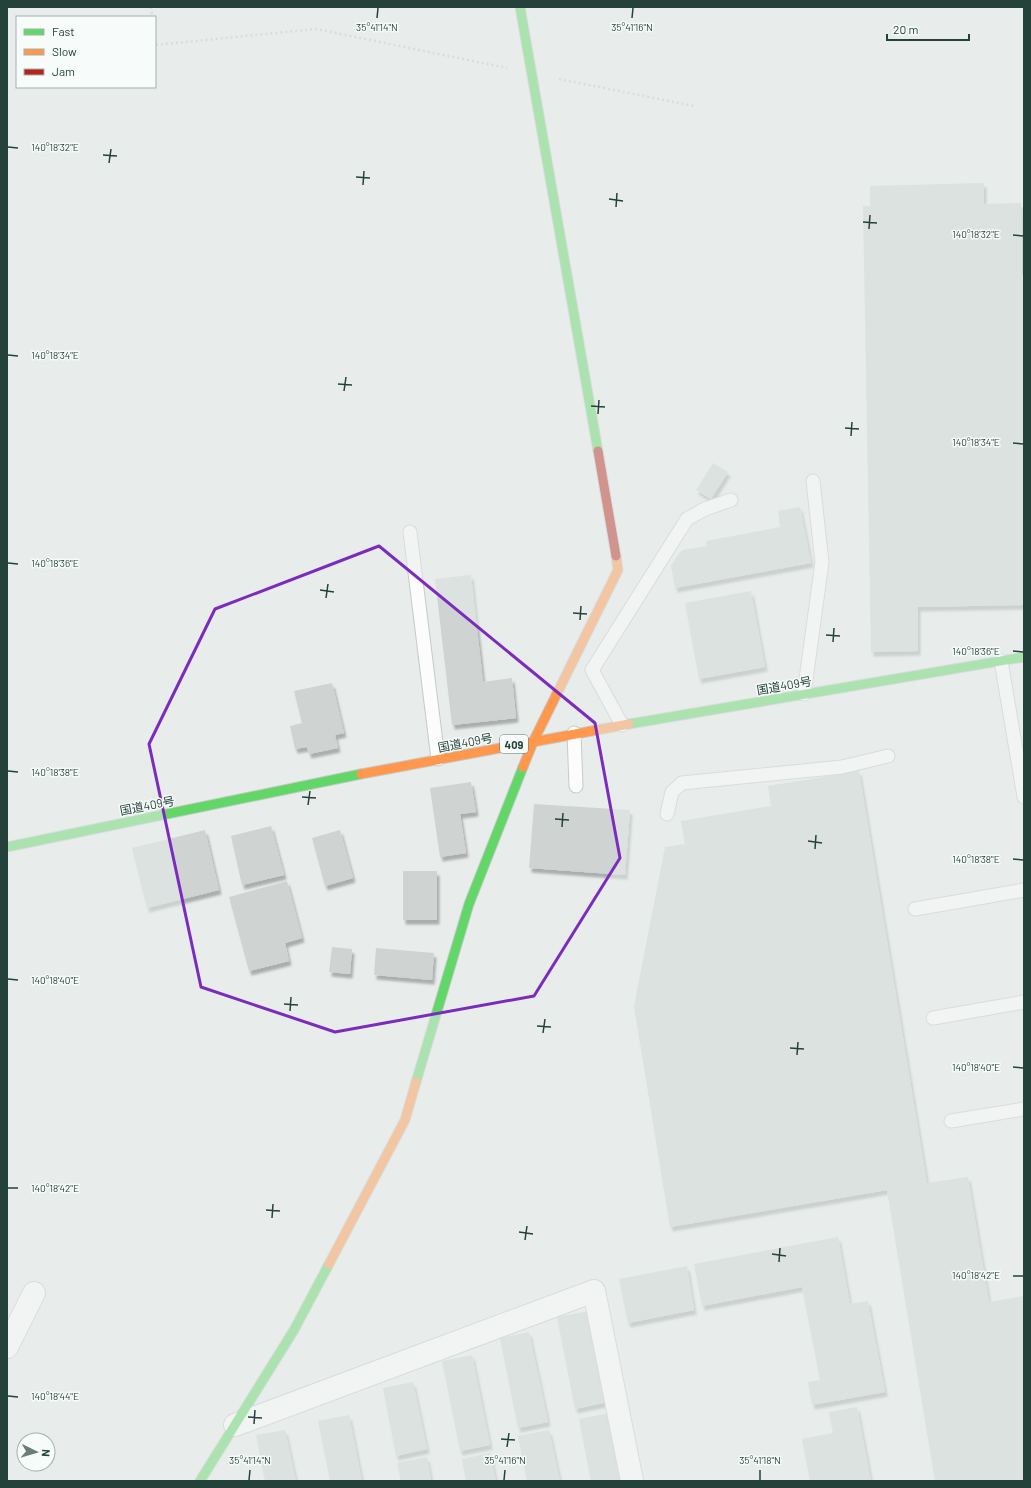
<svg xmlns="http://www.w3.org/2000/svg" width="1031" height="1488" viewBox="0 0 1031 1488" font-family="Barlow,'Noto Sans JP',sans-serif">
  <style>
    .building { fill: #cfd4d2; filter: url(#shadow) }
    .lines { fill: none; stroke-linecap: round; stroke-linejoin: round }
    .lane-casing { stroke: #c5cac8; stroke-width: 15 }
    .street-casing { stroke: #c5cac8; stroke-width: 24 }
    .fast-casing { stroke: #c3cbc8; stroke-width: 11 }
    .slow-casing { stroke: #c3cbc8; stroke-width: 11 }
    .jam-casing { stroke: #c3cbc8; stroke-width: 11 }
    .path { stroke: #c3ccca; stroke-width: 2.5; stroke-dasharray: 2 3; stroke-linecap: butt }
    .lane { stroke: #fcfcfc; stroke-width: 13 }
    .street { stroke: #fcfcfc; stroke-width: 22 }
    .fast { stroke: #63d668; stroke-width: 9 }
    .slow { stroke: #ff974d; stroke-width: 9 }
    .jam { stroke: #b3261e; stroke-width: 9 }
    .marked { fill: none; stroke: #7b2cbf; stroke-width: 3; stroke-linejoin: round }
    .ticks { fill: none; stroke: #24423a; stroke-width: 1.5 }
    .labels { text-anchor: middle; dominant-baseline: central; stroke-width: 3; stroke-linejoin: round; paint-order: stroke }
    .shield { fill: #f7fbf9; stroke: #637a73; stroke-width: 1 }
    .shield-label { font-size: 11px; font-weight: bold; fill: #24423a }
    .street-label { font-size: 12px; fill: #24423a; stroke: #f7fbf9 }
    .ticks-label { font-size: 10px; text-anchor: middle; fill: #24423a; stroke: #f7fbf9; stroke-width: 3; stroke-linejoin: round; paint-order: stroke }
  </style>
  <defs>
    <filter id="shadow"><feDropShadow dx="2.5" dy="4.5" stdDeviation="1" flood-color="#0004"/></filter>
  </defs>
  <rect width="100%" height="100%" fill="#e8edeb"/>
  <path class="building" d="M984,183V204L1021,203L1022,275H1024V605L918,607V651L871,652L863,206H870V186Z
    M713,463L728,472L711,499L696,490Z
    M800,507L811,563L675,588L671,565L682,550L707,546L706,541L780,527L778,511Z
    M471,575L483,682L512,678L516,718L452,725L435,579Z
    M751,591L765,667L699,679L685,603Z
    M332,683L344,733L335,735L338,748L309,754L307,747L295,749L290,726L302,723L294,691Z
    M859,771L927,1183L968,1177L989,1302L1024,1296V1481H935L887,1190L670,1227L634,1006L665,847L685,844L681,821L771,806L768,786Z
    M471,782L476,812L460,814L466,853L440,857L430,788Z
    M534,804L630,810L625,875L529,868Z
    M271,826L284,875L242,885L231,836Z
    M205,830L219,890L147,908L132,848Z
    M340,830L353,878L325,886L312,838Z
    M403,871H437V920H403Z
    M287,881L302,938L285,943L289,961L249,971L229,897Z
    M332,947L352,949L350,974L329,972Z
    M376,948L434,953L432,980L374,975Z
    M838,1237L850,1304L868,1301L885,1392L812,1405L808,1382L820,1380L802,1287L702,1306L694,1264Z
    M687,1266L694,1310L628,1323L619,1279Z
    M590,1311L608,1402L575,1409L557,1317Z
    M529,1332L548,1422L518,1428L500,1338Z
    M472,1355L490,1445L460,1451L442,1361Z
    M413,1382L427,1449L396,1456L383,1388Z
    M857,1407L871,1481H810L802,1439L833,1433L829,1412Z
    M609,1413L622,1481H591L579,1419Z
    M349,1415L362,1481H330L318,1421Z
    M285,1430L296,1481H265L256,1435Z
    M549,1430L560,1481H527L518,1436Z
    M490,1453L496,1481H466L462,1459Z
    M427,1457L431,1481H401L397,1463Z"/>
  <g class="lines">
    <defs>
      <path id="lane" d="M410,532L438,759
        M1001,661L1024,797
        M804,694L822,562L813,481
        M622,725L592,670L687,519L705,509L731,500
        M574,733L576,786
        M667,814L672,792L682,783L842,767L888,756
        M915,909L1024,890
        M933,1018L1024,1002
        M951,1121L1024,1109"/>
      <path id="street" d="M7,1347L34,1293
        M235,1425L594,1291L632,1481"/>
      <path id="fast" d="M520,7L598,451
        M629,724L1024,657
        M7,847L361,774
        M416,1082L469,904L523,767
        M200,1481L294,1330L329,1264"/>
      <path id="slow" d="M523,767L534,740L618,570L616,556
        M361,774L629,724
        M329,1264L405,1120L416,1082"/>
      <path id="jam" d="M598,451L616,556"/>
    </defs>
    <use href="#lane" class="lane-casing"/>
    <use href="#street" class="street-casing"/>
    <use href="#fast" class="fast-casing"/>
    <use href="#slow" class="slow-casing"/>
    <use href="#jam" class="jam-casing"/>
    <path class="path" d="M151,7L152,17
      M155,40L156,45L316,29L507,68
      M559,79L694,106"/>
    <use href="#lane" class="lane"/>
    <use href="#street" class="street"/>
    <use href="#fast" class="fast"/>
    <use href="#slow" class="slow"/>
    <use href="#jam" class="jam"/>
  </g>
  <path d="M0 0H1031V1488H0ZM379,546L595,723L620,858L534,996L335,1032L201,987L149,744L215,609Z" fill="#e8edeb" fill-opacity=".55" fill-rule="evenodd"/>
  <path class="marked" d="M379,546L595,723L620,858L534,996L335,1032L201,987L149,744L215,609Z"/>
  <path class="ticks" d="M377,18L378,8M632,18L633,8M8,147L18,148M103,155L117,156M109,163L111,149M356,177L370,178M363,185L364,171M609,199L623,201M616,207L617,193M863,222L877,223M869,229L870,215M1013,235L1023,236M8,355L18,356M338,384L352,385M344,391L346,377M591,406L605,407M598,414L599,400M845,428L859,429M851,436L852,422M1013,443L1023,444M8,563L18,564M320,590L334,592M326,598L328,584M573,613L587,614M580,620L581,606M826,635L840,636M833,642L834,628M1013,651L1023,652M8,771L18,772M302,797L316,798M308,805L310,791M555,819L569,820M562,827L563,813M808,841L822,843M815,849L816,835M1013,859L1023,860M8,979L18,980M284,1004L298,1005M290,1011L291,997M537,1026L551,1027M543,1033L545,1019M790,1048L804,1049M797,1055L798,1042M1013,1067L1023,1068M8,1188H18M266,1210L280,1211M272,1218L273,1204M519,1232L533,1234M525,1240L527,1226M772,1254L786,1256M779,1262L780,1248M1013,1276H1023M8,1396L18,1397M248,1417L262,1418M254,1424L255,1410M501,1439L515,1440M507,1447L509,1433M249,1480L250,1470M504,1480L505,1470M760,1480V1470"/>
  <g class="labels">
    <rect class="shield" x="500" y="735" width="28" height="18" rx="3"/>
    <g class="shield-label">
      <text x="514" y="744">409</text>
    </g>
    <g class="street-label">
      <text transform="translate(784 685) rotate(-10)">国道409号</text>
      <text transform="translate(465 742) rotate(-11)">国道409号</text>
      <text transform="translate(147 805) rotate(-11)">国道409号</text>
    </g>
  </g>
  <g class="ticks-label">
    <text x="377" y="31">35°41'14"N</text>
    <text x="632" y="31">35°41'16"N</text>
    <text x="55" y="151">140°18'32"E</text>
    <text x="976" y="238">140°18'32"E</text>
    <text x="55" y="359">140°18'34"E</text>
    <text x="976" y="446">140°18'34"E</text>
    <text x="55" y="567">140°18'36"E</text>
    <text x="976" y="655">140°18'36"E</text>
    <text x="55" y="776">140°18'38"E</text>
    <text x="976" y="863">140°18'38"E</text>
    <text x="55" y="984">140°18'40"E</text>
    <text x="976" y="1071">140°18'40"E</text>
    <text x="55" y="1192">140°18'42"E</text>
    <text x="976" y="1279">140°18'42"E</text>
    <text x="55" y="1400">140°18'44"E</text>
    <text x="250" y="1464">35°41'14"N</text>
    <text x="505" y="1464">35°41'16"N</text>
    <text x="760" y="1464">35°41'18"N</text>
  </g>
  <rect width="1031" height="1488" fill="none" stroke="#24423a" stroke-width="16"/>
  <rect x="16" y="16" width="140" height="72" fill="#f7fbf9" stroke="#a3b1ad"/>
  <rect x="24" y="29" width="20" height="6" fill="#63d668" stroke="#a3b1ad"/>
  <text x="52" y="36" font-size="12" fill="#24423a">Fast</text>
  <rect x="24" y="49" width="20" height="6" fill="#ff974d" stroke="#a3b1ad"/>
  <text x="52" y="56" font-size="12" fill="#24423a">Slow</text>
  <rect x="24" y="69" width="20" height="6" fill="#b3261e" stroke="#a3b1ad"/>
  <text x="52" y="76" font-size="12" fill="#24423a">Jam</text>
  <g transform="translate(36 1452) rotate(95)"><circle r="19" fill="#f7fbf9" stroke="#a3b1ad"/>
  <path d="M0-3L7 15L0 10L-7 15Z" fill="#697e78"/>
  <text y="-6" font-size="11" font-weight="bold" text-anchor="middle" fill="#24423a">N</text>
  </g>
  <path d="M887 34v6h82v-6" fill="none" stroke="#24423a" stroke-width="2"/>
  <text x="893" y="34" font-size="12" fill="#24423a" stroke="#f7fbf9" stroke-width="3" paint-order="stroke">20 m</text>
</svg>
